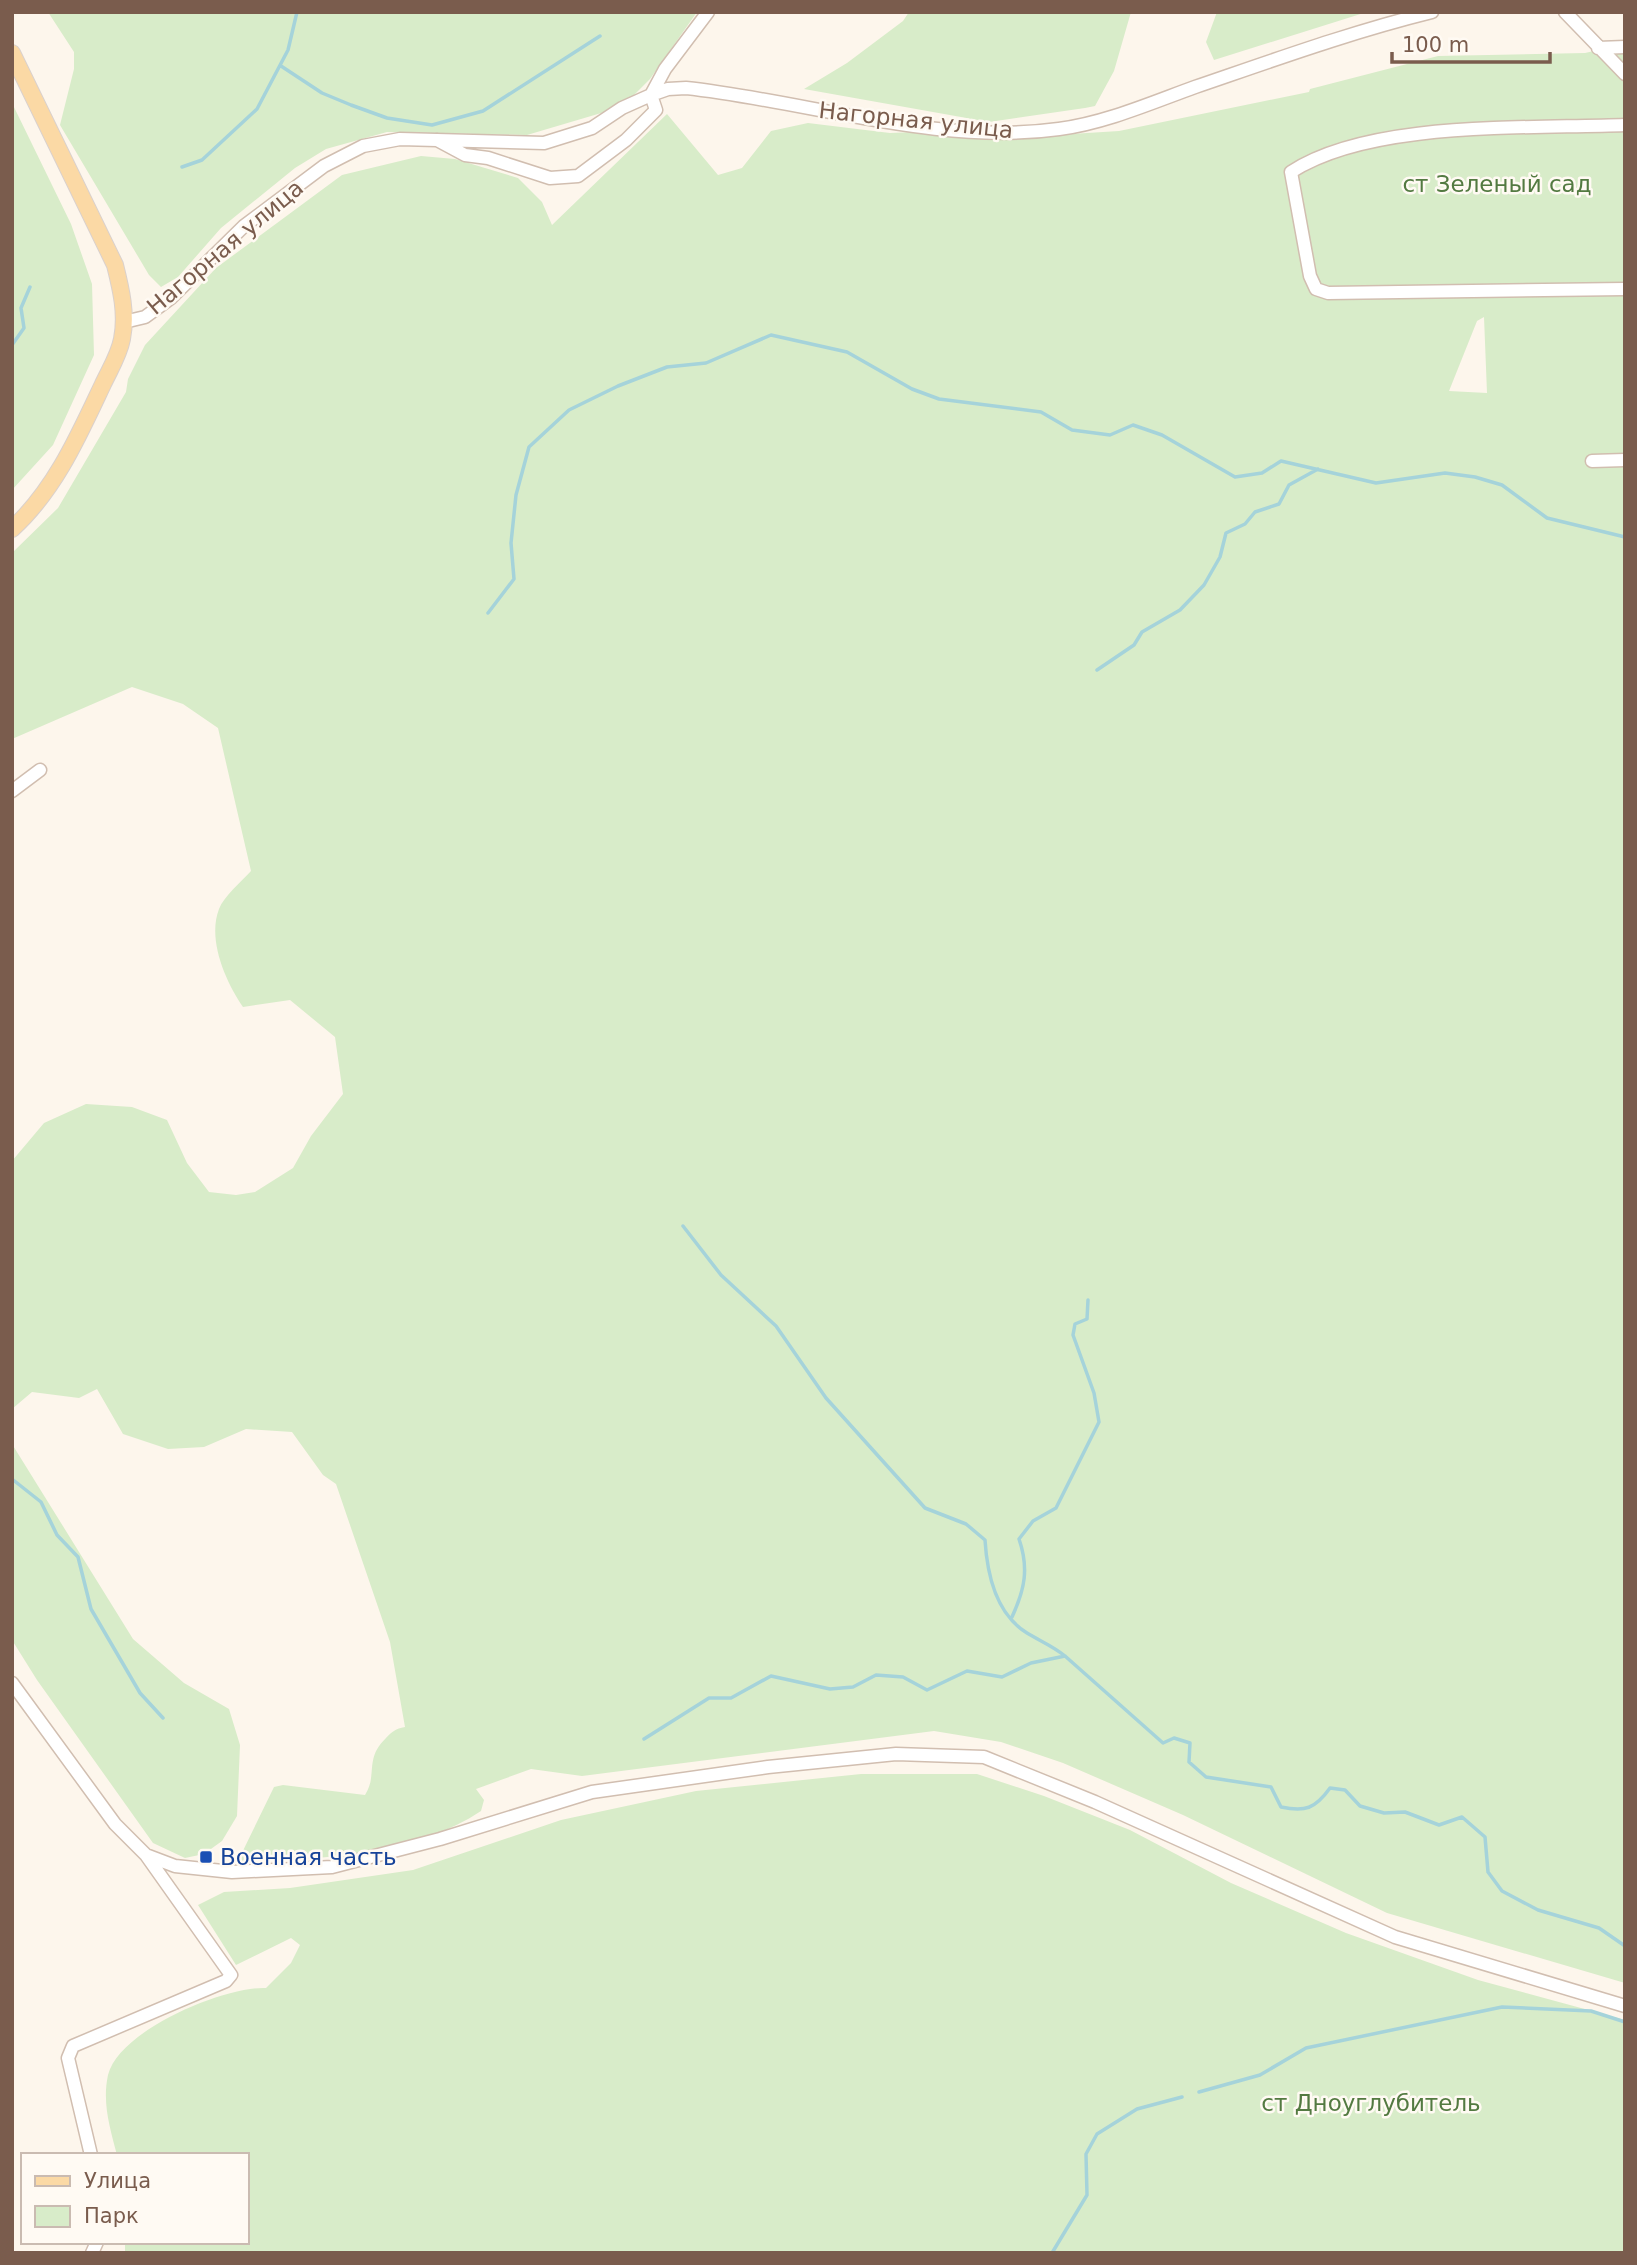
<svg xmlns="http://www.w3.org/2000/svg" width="1637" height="2265" viewBox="0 0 1637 2265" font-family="'DejaVu Sans',sans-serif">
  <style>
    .green { fill: #d8ecc9; fill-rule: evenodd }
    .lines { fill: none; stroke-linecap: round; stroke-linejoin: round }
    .stream { stroke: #a5d3da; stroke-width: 3.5 }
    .minor-casing { stroke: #d1beb0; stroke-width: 15 }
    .major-casing { stroke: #dad1cd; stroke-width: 18 }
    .minor { stroke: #fff; stroke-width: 12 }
    .major { stroke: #fbd9a5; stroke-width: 16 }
    .transit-dot { fill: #1a4fb4; stroke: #fffaf3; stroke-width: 2.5 }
    .labels { text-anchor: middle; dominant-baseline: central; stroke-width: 5; stroke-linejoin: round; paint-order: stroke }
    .street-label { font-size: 23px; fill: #7a5c4d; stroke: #fffaf3 }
    .park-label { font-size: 23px; fill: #537a41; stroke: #fffaf3 }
    .transit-label { font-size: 23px; fill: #164399; stroke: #fffaf3; text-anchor: start }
  </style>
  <rect width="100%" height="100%" fill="#fdf6ec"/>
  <path class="green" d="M48,12H697L650,79L632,97L608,111L527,135L387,132L326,149L295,168L221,228L178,277L161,287L149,275L60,125L74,69V52Z
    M909,12H1131L1114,71L1095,106L1085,108L989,122L804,89L847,63L903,21Z
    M1217,12H1367L1214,60L1206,42Z
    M1625,44V1983L1387,1913L1183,1815L1063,1763L1001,1742L934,1731L582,1776L531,1769L476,1789L484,1800L481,1811C414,1856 315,1859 237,1863L274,1787L283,1785L365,1795C378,1775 364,1759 386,1738C393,1731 395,1729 405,1727L390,1642L336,1484L323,1475L292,1432L246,1429L204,1447L168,1449L123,1434L97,1389L79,1398L32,1392L12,1409V1161L44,1123L86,1104L132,1107L167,1120L187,1163L209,1192L236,1195L255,1192L293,1168L311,1136L343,1094L335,1037L290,1000L243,1007C226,982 207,940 219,909C224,896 241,882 251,871L218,728L183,704L132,687L12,739V553L58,508L126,392L128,379L145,345L216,268L342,175L421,156L455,159L518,178L542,202L552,225L667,114L718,175L742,168L771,131L808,123L890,133L965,130L1071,134L1119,131L1309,92L1310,89L1438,56L1585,53ZM1484,317L1487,393L1449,391L1477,321Z
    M12,103L71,224L92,284L94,355L53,445L12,490Z
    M12,1444L133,1639L184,1683L229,1709L240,1745L237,1816L222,1841L204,1854L185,1858L153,1843L37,1680L12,1640Z
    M861,1774H977L1044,1796L1130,1830L1231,1883L1346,1933L1478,1980L1625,2020V2253H125V2242H247V2155H117C110,2128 102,2103 108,2075C119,2030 225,1986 266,1988L291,1963L300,1945L291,1938L236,1965L198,1905L224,1892L290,1888L413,1870L561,1820L696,1791Z"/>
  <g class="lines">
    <path class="stream" d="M281,66L322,93L351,105L387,118L432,125L483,111L600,36
      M182,167L202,160L257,109L288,50L297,12
      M12,345L24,328L21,308L30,287
      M488,613L514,579L511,543L516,495L529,447L569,410L618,386L667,367L706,363L771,335L847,352L912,389L939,399L1041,412L1072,430L1110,435L1133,425L1162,435L1235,477L1262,473L1281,461L1376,483L1445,473L1475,477L1502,485L1547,518L1625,537
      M1097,670L1134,645L1142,632L1180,610L1204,585L1220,557L1226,533L1245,524L1255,512L1279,504L1289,485L1318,469
      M683,1226L721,1275L776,1326L826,1398L925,1508L966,1524L985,1540C987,1573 996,1614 1027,1633C1040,1641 1053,1646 1065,1656L1163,1743L1174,1738L1190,1743L1189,1762L1206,1777L1271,1787L1281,1807C1305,1812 1315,1809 1330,1788L1345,1790L1360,1806L1384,1813L1405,1812L1439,1825L1462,1817L1485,1837L1488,1872L1502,1891L1538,1910L1599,1928L1625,1946
      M12,1479L41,1502L57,1535L78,1557L91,1609L140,1693L163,1718
      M1012,1617C1025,1589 1029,1568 1019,1539L1033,1521L1056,1508L1099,1422L1094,1393L1073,1335L1075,1324L1087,1319L1088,1300
      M644,1739L709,1698H731L771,1676L830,1689L853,1687L876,1675L903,1677L927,1690L967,1671L1002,1677L1031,1663L1065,1656
      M1199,2092L1260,2075L1306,2048L1502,2007L1591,2011L1625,2022
      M1052,2253L1087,2195L1086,2154L1097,2134L1137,2109L1182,2097"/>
    <defs>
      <path id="minor" d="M1565,12L1625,74
        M1598,48L1625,47
        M1625,125C1529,129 1371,120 1291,172L1310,276L1316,289L1328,293L1625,289
        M437,140L465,155L488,158L550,178L578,176L626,140L656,110L651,95L668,89L686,88C807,101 937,146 1059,129C1105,123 1151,103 1195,87C1274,60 1351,32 1432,12
        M124,322L145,317L171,298L244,226L324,166L363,146L400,139L544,143L592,128L622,108L651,95L665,69L708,12
        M1592,461L1625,460
        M12,791L40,770
        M12,1683L115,1824L146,1855L175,1866L232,1872L332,1867L440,1839L592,1792L768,1767L896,1754L984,1757L1095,1802L1395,1937L1625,2006
        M91,2155L68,2058L73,2046L226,1981L231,1975L146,1855
        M92,2253L97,2242"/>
      <path id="major" d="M12,53L115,265C121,289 127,314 122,339C119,355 110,369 103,384C79,435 55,490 12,529"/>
    </defs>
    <use href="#minor" class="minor-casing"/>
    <use href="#major" class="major-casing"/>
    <use href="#minor" class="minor"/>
    <use href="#major" class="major"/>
  </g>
  <rect class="transit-dot" x="199" y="1850" width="14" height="14" rx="3.5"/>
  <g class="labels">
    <g class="street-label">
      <text transform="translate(916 120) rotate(6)">Нагорная улица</text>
      <text transform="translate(225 247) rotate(-40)">Нагорная улица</text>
    </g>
    <g class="park-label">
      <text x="1497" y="184">ст Зеленый сад</text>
      <text x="1371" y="2103">ст Дноуглубитель</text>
    </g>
    <g class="transit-label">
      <text x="220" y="1857">Военная часть</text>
    </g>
  </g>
  <rect width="1637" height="2265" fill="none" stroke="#7a5c4d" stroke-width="28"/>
  <rect x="21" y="2153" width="228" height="91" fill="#fffaf3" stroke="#cabbb1" stroke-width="2"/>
  <rect x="35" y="2176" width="35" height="10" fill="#fbd9a5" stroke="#cabbb1" stroke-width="2"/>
  <text x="84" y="2188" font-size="21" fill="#7a5c4d">Улица</text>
  <rect x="35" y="2206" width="35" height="21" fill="#d8ecc9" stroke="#cabbb1" stroke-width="2"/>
  <text x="84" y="2223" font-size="21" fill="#7a5c4d">Парк</text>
  <path d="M1392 52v10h158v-10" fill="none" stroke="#7a5c4d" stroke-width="3.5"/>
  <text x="1402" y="52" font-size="21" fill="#7a5c4d" stroke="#fffaf3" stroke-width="5" paint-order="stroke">100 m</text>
</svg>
